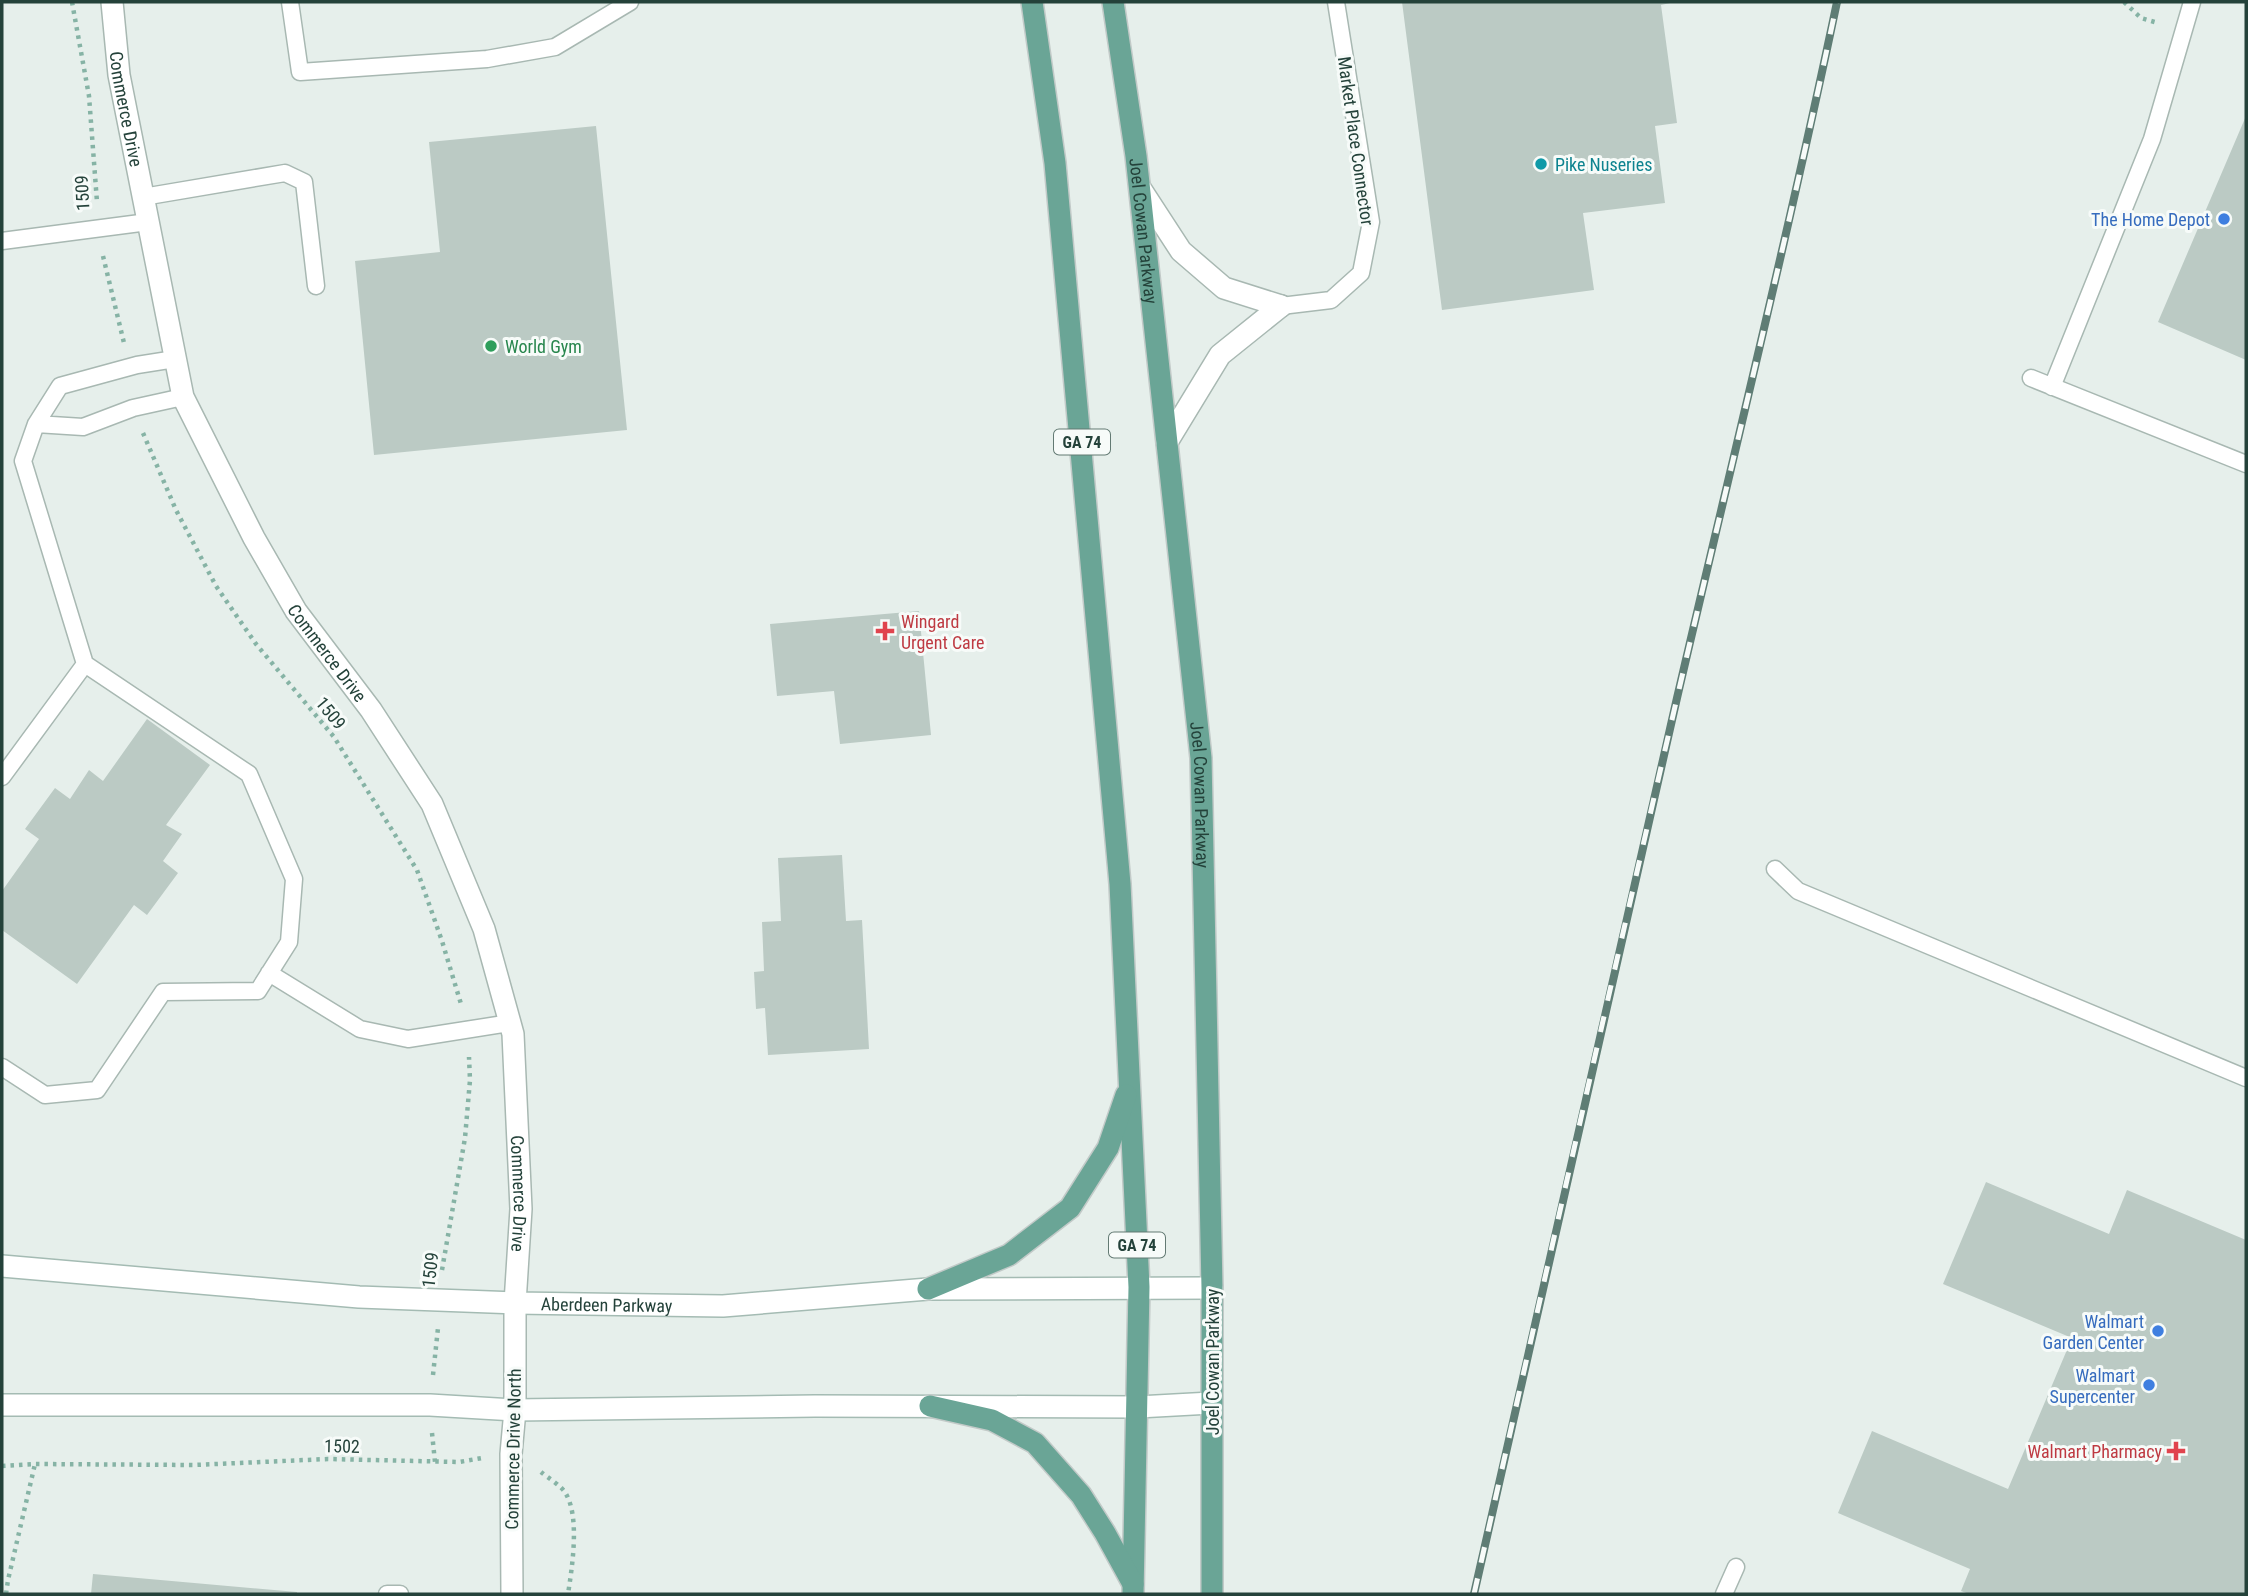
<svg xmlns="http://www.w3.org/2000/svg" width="2248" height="1596" viewBox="0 0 2248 1596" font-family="'Roboto Condensed',sans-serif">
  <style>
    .building { fill: #bbcac4 }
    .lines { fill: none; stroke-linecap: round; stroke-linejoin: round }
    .lane-casing { stroke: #a8b8b2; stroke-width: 19 }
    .street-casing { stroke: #a8b8b2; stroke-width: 24 }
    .secondary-casing { stroke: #a4bbb3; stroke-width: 24 }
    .primary-casing { stroke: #c2cac8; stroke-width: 24 }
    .path { stroke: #86b3a5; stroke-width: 4.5; stroke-dasharray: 3.5 5; stroke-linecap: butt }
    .lane { stroke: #fff; stroke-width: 16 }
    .street { stroke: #fff; stroke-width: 21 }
    .secondary { stroke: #fff; stroke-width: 21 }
    .primary { stroke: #6aa596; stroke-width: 21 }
    .rail-casing { stroke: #5f7d75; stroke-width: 8 }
    .rail { stroke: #f7fbf9; stroke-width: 5; stroke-dasharray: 16; stroke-linecap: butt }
    .culture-dot { fill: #0f9aa8; stroke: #f7fbf9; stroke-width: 2.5 }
    .shop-dot { fill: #3f7fe0; stroke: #f7fbf9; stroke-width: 2.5 }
    .leisure-dot { fill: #2e9e5b; stroke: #f7fbf9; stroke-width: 2.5 }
    .health-dot { fill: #e0444e; stroke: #f7fbf9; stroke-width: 2.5 }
    .labels { text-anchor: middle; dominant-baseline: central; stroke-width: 6; stroke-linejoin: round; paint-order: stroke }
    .shield { fill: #f7fbf9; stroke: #637a73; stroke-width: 2 }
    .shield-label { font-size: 16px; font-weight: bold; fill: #24423a }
    .street-label { font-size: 18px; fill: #24423a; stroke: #f7fbf9 }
    .culture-label { font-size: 18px; fill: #0d838f; stroke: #f7fbf9; text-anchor: start }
    .shop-label { font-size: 18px; fill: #366cbe; stroke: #f7fbf9; text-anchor: end }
    .leisure-label { font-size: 18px; fill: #27864d; stroke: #f7fbf9; text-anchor: start }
    .health-label { font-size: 18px; fill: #be3a42; stroke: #f7fbf9; text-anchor: start }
  </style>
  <rect width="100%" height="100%" fill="#e6efeb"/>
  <path class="building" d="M1402,2H1670V3L1661,5L1677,123L1655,126L1665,203L1583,213L1594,290L1442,310Z
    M2246,116V360L2158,322Z
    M596,126L627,430L374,455L355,261L440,252L429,142Z
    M919,611L931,735L840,744L834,691L777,696L770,624Z
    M147,719L210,765L166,825L182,834L163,861L178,873L147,915L134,905L77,984L2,930V891L39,839L25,829L55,788L70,799L89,770L103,781Z
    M842,855L846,921L862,920L869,1049L768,1055L765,1008L756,1009L754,972L764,971L762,922L781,921L778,858Z
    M1986,1182L2109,1234L2127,1190L2246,1240V1594H1969L1961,1591L1970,1569L1838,1513L1872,1431L2008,1489L2072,1338L1943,1284Z
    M93,1574L297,1592V1594H91Z"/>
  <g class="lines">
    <defs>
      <path id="lane" d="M290,2L300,72L487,59L555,47L630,2
        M143,197L285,173L304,182L316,286
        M2,241L148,222
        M1281,306L1331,300L1361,273L1371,222L1336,2
        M2031,378L2246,464
        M2052,387L2152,139L2192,2
        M36,424L83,427L133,408L183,397
        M2,777L85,664
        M1775,869L1798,891L2246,1078
        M269,973L360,1029L408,1039L510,1023
        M2,1067L45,1095L97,1090L163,992L258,991L289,942L294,879L249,774L85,664L23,461L36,424L60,386L137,365L175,359
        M387,1594H400
        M1724,1594L1736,1567"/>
      <g id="street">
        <path id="s1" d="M112,2L119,75L183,397L254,538L296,611L371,710L432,804L484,929L510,1023L513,1034L521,1209L515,1303V1410L511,1454L512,1594"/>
        <path d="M1140,188L1181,251L1224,288L1281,306"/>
        <path d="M1167,442L1220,355L1281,306"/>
      </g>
      <g id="secondary">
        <path id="s2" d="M2,1266L359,1297L515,1303L723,1306L928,1289L1212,1288"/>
        <path d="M2,1405H430L515,1410L815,1406L1138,1407L1211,1403"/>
      </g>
      <g id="primary">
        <path d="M1032,2L1055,163L1120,884L1139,1287L1133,1594"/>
        <path id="s3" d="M1113,2L1136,156L1201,758L1212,1288V1594"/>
        <path d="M928,1289L1009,1255L1070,1208L1108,1148L1126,1095"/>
        <path d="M930,1406L992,1420L1035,1443L1081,1495L1105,1533L1133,1584"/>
      </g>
    </defs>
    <use href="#lane" class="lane-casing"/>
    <use href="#street" class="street-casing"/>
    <use href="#secondary" class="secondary-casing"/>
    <use href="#primary" class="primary-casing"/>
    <path class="path" d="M72,2L89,96L97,202
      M2124,2L2141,18L2158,23
      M103,256L124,343
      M143,433L176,510L216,586L256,644L334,737L417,870L442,941L461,1004
      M442,1270L465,1138L470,1080L469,1057
      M433,1375L438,1328
      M432,1433L435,1462
      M2,1466L35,1464L193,1465L328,1459L459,1462L482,1458
      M541,1472C548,1478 562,1486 566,1494C580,1518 572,1568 568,1594
      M6,1594L8,1580L35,1464"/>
    <use href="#lane" class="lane"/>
    <use href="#street" class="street"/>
    <use href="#secondary" class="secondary"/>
    <use href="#primary" class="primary"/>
    <defs>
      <path id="rail" d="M1474,1594C1541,1295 1608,996 1677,698C1731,466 1788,235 1837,2"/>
    </defs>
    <use href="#rail" class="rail-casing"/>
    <use href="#rail" class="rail"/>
  </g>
  <circle class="culture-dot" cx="1541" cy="164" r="7"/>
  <g class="shop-dot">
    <circle cx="2224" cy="219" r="7"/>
    <circle cx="2158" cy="1331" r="7"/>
    <circle cx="2149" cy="1385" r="7"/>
  </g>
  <circle class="leisure-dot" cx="491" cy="346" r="7"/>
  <g class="health-dot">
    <path d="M881.5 620.5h7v7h7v7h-7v7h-7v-7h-7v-7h7z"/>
    <path d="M2172.5 1440.5h7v7h7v7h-7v7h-7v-7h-7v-7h7z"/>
  </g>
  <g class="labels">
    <g class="shield">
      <rect x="1054" y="429.5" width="56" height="25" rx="5"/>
      <rect x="1109" y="1232.5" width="56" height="25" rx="5"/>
    </g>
    <g class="shield-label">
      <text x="1082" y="442">GA 74</text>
      <text x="1137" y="1245">GA 74</text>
    </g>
    <g class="street-label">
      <text stroke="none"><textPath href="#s1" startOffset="108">Commerce Drive</textPath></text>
      <text transform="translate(1356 141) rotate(82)">Market Place Connector</text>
      <text transform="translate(82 193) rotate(-93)">1509</text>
      <text stroke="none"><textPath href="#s3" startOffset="231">Joel Cowan Parkway</textPath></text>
      <text stroke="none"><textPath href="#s1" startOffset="696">Commerce Drive</textPath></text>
      <text transform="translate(331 713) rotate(51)">1509</text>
      <text stroke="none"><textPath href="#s3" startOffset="798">Joel Cowan Parkway</textPath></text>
      <text stroke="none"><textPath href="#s1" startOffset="1284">Commerce Drive</textPath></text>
      <text transform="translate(430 1270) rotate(-84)">1509</text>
      <text stroke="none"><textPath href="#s2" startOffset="606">Aberdeen Parkway</textPath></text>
      <text transform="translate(1212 1362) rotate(-90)">Joel Cowan Parkway</text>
      <text transform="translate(342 1446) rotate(1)">1502</text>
      <text transform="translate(513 1449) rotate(-89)">Commerce Drive North</text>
    </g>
    <g class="culture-label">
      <text x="1555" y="164">Pike Nuseries</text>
    </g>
    <g class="shop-label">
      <text x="2210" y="219">The Home Depot</text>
      <text x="2144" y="1321">Walmart<tspan x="2144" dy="21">Garden Center</tspan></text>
      <text x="2135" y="1375">Walmart<tspan x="2135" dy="21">Supercenter</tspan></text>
    </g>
    <g class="leisure-label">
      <text x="505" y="346">World Gym</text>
    </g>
    <g class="health-label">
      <text x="901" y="621">Wingard<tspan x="901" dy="21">Urgent Care</tspan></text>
      <text x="2162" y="1451" text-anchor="end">Walmart Pharmacy</text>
    </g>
  </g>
  <rect width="2248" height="1596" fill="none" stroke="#24423a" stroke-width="7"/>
</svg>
